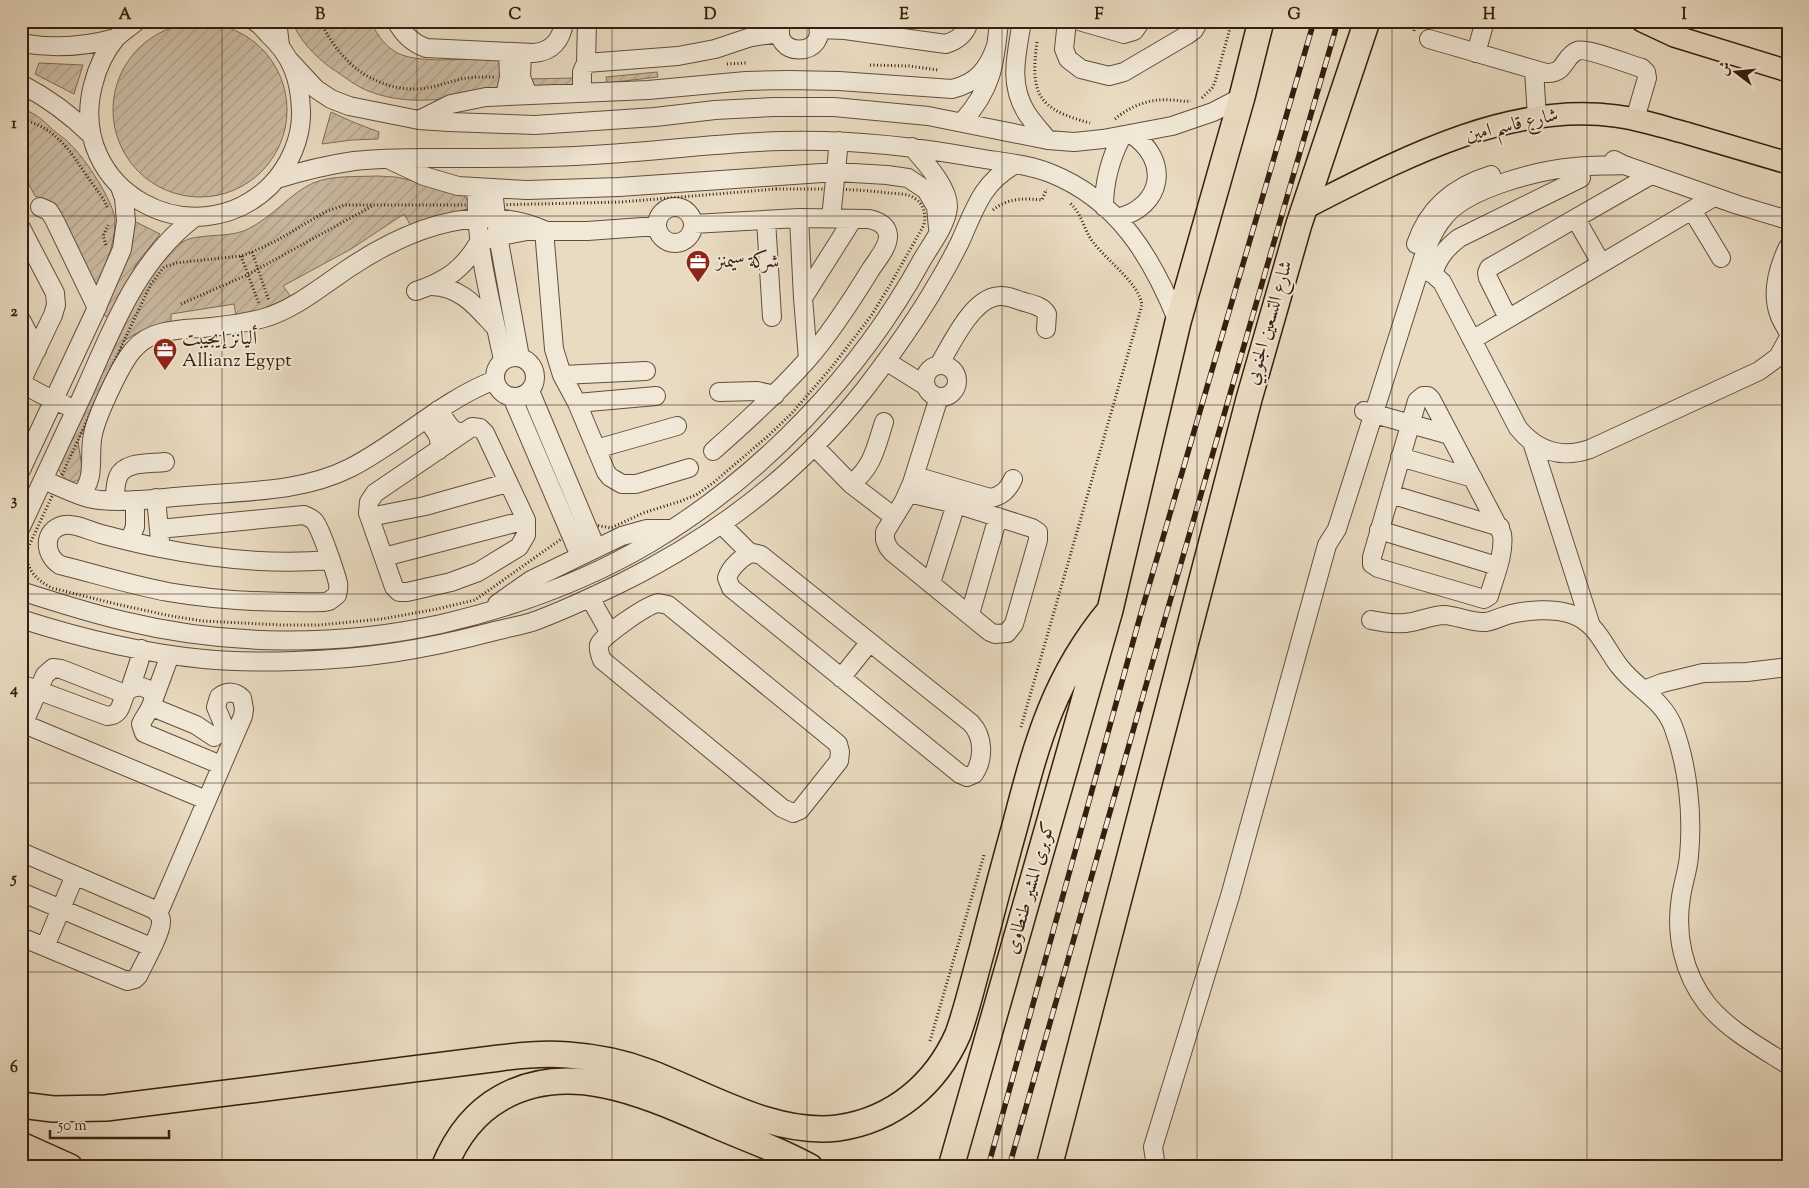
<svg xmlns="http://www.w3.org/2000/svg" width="1809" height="1188" viewBox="0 0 1809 1188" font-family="'Sorts Mill Goudy',Amiri,serif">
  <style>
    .garden { fill: url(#garden-furrows); stroke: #816c58 }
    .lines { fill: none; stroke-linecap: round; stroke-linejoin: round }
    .minor-casing { stroke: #644d3b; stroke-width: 20 }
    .major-casing { stroke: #371e0e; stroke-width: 24 }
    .highway-casing { stroke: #371e0e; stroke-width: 28 }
    .path { stroke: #371e0e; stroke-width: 3; stroke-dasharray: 1 2.5; stroke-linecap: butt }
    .minor { stroke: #f1e8d7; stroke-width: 18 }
    .major { stroke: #e9dbc1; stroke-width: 21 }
    .highway { stroke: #e9dbc1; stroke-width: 25 }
    .rail-casing { stroke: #371e0e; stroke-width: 5.5 }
    .rail { stroke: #f1e8d7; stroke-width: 4; stroke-dasharray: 11; stroke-linecap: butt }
    .grid { fill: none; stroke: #371e0e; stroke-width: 1; stroke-opacity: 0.55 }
    .labels { text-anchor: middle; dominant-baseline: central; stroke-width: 4; stroke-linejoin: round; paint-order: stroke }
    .street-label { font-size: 19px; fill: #371e0e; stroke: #f1e8d7 }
    .poi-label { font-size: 19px; fill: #371e0e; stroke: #f1e8d7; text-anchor: start }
    .neatline { fill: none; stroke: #371e0e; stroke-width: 2 }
    .grid-label { font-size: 16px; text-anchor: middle; font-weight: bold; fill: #371e0e }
  </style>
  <defs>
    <pattern id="garden-furrows" width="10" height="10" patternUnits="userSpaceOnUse" patternTransform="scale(1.25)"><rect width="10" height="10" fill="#cbbba3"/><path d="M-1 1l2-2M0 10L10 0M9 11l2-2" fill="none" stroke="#afa08b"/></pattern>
  </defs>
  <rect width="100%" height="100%" fill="#e9dbc1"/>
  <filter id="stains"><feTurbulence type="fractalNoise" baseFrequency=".004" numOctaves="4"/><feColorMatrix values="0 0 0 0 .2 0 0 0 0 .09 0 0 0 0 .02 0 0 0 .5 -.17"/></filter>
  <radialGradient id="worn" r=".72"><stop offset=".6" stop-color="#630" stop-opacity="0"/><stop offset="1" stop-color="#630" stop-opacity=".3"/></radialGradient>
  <path class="garden" d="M292,21H370C376,32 383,44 394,51C417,66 469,57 498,59L502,67L500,90C456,97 415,108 371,92C356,87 344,76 331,68C315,56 299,40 292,21Z
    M113 110a87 87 0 1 1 174 0a87 87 0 1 1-174 0Z
    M39,63L83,65L74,94L35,74Z
    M657,72L658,77L607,83L606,77Z
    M572,78H574V84L572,88L533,91L527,79Z
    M21,110C33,110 45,122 53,130C59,135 66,139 71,145C84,157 115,203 115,221C115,246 104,269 95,291L53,205L47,200L35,196L21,169Z
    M331,112L353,122L379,132L378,139L352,140L322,144Z
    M377,176L396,177L462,192L469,203L467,211L411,226L404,214L351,249L283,286L291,297L272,307L236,316L234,304L171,314V323L135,334L124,341L78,441L82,468L80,479L74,482C65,480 62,477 58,468L143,285C155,269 169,246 189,239C194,237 202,237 207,236C221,235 236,235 248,229C273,217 289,194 313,183C332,175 357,177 377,176Z
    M134,221L160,234L137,263L109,318L102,314L127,258Z"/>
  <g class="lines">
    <defs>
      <path id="minor" d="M137,21C130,27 122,32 116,38C105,51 97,69 93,85C66,190 193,260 270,186C289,167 302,138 301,111C300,79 292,56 268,34C264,29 260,24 254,21
        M277,21L280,45
        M396,21C403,34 412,43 426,48L533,53C552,52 562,40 564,21
        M782,21C767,60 833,58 816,21
        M1022,21C1017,53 1008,83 1026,112C1032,122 1041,131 1048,140
        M1067,21L1064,49L1068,59L1081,69L1109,76L1124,72L1187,35L1194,30L1199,21
        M1079,21L1124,34L1134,31L1141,21
        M819,29L845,30L946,44C958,40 966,34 969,21
        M1429,39L1546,73C1566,74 1563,57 1577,51C1586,47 1630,65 1642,68L1646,72L1647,78L1635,119
        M21,43C54,49 84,47 116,38
        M522,53L521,77L528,95
        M1476,53L1485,21
        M290,61L316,89L331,99L349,106L419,120L449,122L535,125L655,117L715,110L774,107H834L928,116L1048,140L1074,142L1103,139L1172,126L1213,112L1242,97
        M586,63L678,56L715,49L751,37L780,33
        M1534,70L1537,117
        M21,84C48,98 71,115 92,136
        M582,93V72L586,63L587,21
        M505,96L509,77L508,52
        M419,120L451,104L486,97L648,90L746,81L788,80L839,81L952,89C977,83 988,69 996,46
        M962,122C992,89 995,64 999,21
        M390,160L424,176L458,186L527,190L619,187L836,172L887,175L908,178L926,190L936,207L938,228
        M1614,160L1624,165L1738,205L1788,220
        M277,179C302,171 327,165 354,161C388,157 423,158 457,158C497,158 536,158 575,156C644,153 713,143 782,141C847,139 913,146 978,158C1001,162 1028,164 1050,173C1118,200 1152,257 1178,322
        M477,188C474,242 492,306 503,360
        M493,189L498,236L520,357
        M40,207L49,211L54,219L97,308
        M1104,207C1104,181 1110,159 1122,136
        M657 225a18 18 0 1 1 36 0a18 18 0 1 1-36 0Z
        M1692,210L1721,258
        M799,218L803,298L808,359
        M831,218L839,141
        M1117,218C1163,207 1171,160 1131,134
        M1576,219L1601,263
        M766,220L772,317
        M693,224L799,218L869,219C878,221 887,225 888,235C889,246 877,260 871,269C852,300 831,333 807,360C778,393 746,422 713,451
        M21,228L55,293L56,305L53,315L21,382
        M544,230L554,349L562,375L577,403L606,472L610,477L622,484H636L689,468
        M1416,244C1428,208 1455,186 1491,175
        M1788,247C1779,266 1771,292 1779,314C1781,320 1785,326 1788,332
        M1420,268L1433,274L1442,282L1518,428C1537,451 1561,459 1590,449L1759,371L1778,357L1788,339
        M1433,274C1438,258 1446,248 1459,238L1581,178
        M432,286C462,287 477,308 496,328
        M416,291C446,281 464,269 480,240L527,231H587L657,226
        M803,298L853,219
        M1508,318L1488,278L1487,273L1489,268L1651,175
        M21,320L37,350
        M1472,340L1714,197
        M495 377a20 20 0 1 1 40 0a20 20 0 1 1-40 0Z
        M886,361L926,386
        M939,365C951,345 970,303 994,297C1003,294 1012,298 1021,301C1030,304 1042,305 1047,314L1046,329
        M925 381a16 16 0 1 1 32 0a16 16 0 1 1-32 0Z
        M562,375L646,371
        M21,383L41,394L65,405
        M530,391L596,548
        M719,392L757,391L775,395
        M1423,396H1428L1431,399L1502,534C1505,554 1494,578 1489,596L1484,599L1378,568L1372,564V557L1417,401Z
        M512,397L580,556
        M577,403L656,396
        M438,410L451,428L461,434
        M1364,411L1450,435
        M426,419C434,429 442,437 439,450
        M472,427L480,428L485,433L526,520V535L519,547L478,572L451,582L407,592H399L394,587L368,513L369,502L375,493Z
        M1532,442L1590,623
        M814,446L851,484L894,517
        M596,449L677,426
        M1400,457L1473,478
        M21,470L94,314L122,249L126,221L124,198L120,187
        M915,476L990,498C1002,496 1008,490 1013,479
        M43,480C62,487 80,498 100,500C129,503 159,498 187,496C241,491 300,493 350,468C401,442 442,400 495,380
        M851,484C873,467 876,447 884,422
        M908,493L956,504L1032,528L1038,532V540L1014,624L1007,633L995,634L990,632L892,552L888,547L885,540V532L904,501L912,483L939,397
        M1390,494L1500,527
        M80,495C97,478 88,455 93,434C97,415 121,363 134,349C153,327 185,330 212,327C229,325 247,323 264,318C295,309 322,286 349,268C406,230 477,201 544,230
        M156,498L160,540
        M115,500C115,493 115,484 118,477C124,461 150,464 165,462
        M370,517L425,506L507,483
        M722,525L750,553
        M21,527C42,482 63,437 84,392C113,327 137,261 195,217
        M159,529L304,515C308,517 312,518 315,522C321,530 335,571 338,583C339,587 338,590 337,595L329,601L324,602C271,603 220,601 168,592C131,585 96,574 60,565C44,555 42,530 64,525C75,523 90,531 101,534C120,539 140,544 160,548C215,559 273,565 330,560
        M1379,530L1497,566
        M129,541L135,527V500
        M753,553L761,555L971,723C984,737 984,759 974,774L967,777L960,774L731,588L727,578C730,568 743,555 753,553Z
        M384,557L526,520
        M931,583L956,504
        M21,591C55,602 89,613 124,621C227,646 337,647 441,624C514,607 586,581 650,543C762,476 859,375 922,260C931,244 946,226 948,207C949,188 924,161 912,147
        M590,598L610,633
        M658,603L668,605L838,744L840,752L839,761L800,810L793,813L782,808L602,660C600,655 598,650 599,645C603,635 647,605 658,603Z
        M497,604L531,580L622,536L647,529H672
        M970,614L998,517
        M21,619C80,638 142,653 204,659C234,662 265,662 295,661C365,659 423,650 491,632C505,628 519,626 532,622C563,611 592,597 621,583C716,536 799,473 865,389C891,355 916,321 937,284C945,271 953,256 960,242C975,209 981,184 1014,165
        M1371,620C1385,623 1398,625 1412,622C1423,620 1433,615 1445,615C1458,616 1472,623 1486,622C1494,621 1502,616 1511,614C1528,610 1553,608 1571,614C1598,623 1604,647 1620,667C1637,689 1662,699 1673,726C1688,766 1693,814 1689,856C1688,870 1683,883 1681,897C1675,934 1683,973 1707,1004C1728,1030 1760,1047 1788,1065
        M841,678L869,643
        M21,684L107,716C123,715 120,702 127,691C131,688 137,686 142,687C166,694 144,715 141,724L144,733L221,765
        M130,689L139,662L141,649
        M1644,690L1662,683L1703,673L1747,672L1788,667
        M153,701L170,655
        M152,707L196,725L214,737
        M24,724L206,800
        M21,729L45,675L53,668L61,669L125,694
        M21,852L153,909C157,912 161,916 161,921C162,932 143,965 138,976L135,979L127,981L21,937
        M21,892L151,947
        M158,914L243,716L244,709L242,698C235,691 227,691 219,697L216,707L231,743
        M45,947L75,875
        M1156,1167L1153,1147L1230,896L1327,545L1337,529L1426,249C1431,237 1436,226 1445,216C1468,188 1539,170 1575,167C1591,165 1608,166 1624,165"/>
      <path id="major" d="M1642,21L1674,36L1788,71
        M1305,208C1398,161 1508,101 1616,116C1640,119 1663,127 1686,133C1720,143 1754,153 1788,163"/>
      <path id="highway" d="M21,1105L53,1109L106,1108C206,1096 305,1083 405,1070C436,1066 468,1062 500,1058C522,1055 545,1053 568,1055C595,1057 622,1062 648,1072C707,1094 773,1136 838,1128C894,1120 936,1084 958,1034C968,1006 974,978 982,950C993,907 1004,865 1016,822C1037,741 1055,676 1110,610
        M21,1145L70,1167
        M444,1167C456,1138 474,1113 501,1098C570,1058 650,1097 715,1125C747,1139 780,1150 810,1167
        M951,1167L1110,610L1178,322L1242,97L1261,21
        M1049,1167L1249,399L1299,224L1367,21"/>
    </defs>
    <use href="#minor" class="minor-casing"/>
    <use href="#major" class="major-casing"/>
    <use href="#highway" class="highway-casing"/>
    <path class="path" d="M319,21C327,34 335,48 346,59C365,80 398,93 426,88C440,86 453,80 467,78C476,77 485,77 494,77
      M1414,31L1416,21
      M1037,42C1030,95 1038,109 1090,123
      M727,64L746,63
      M870,65L909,66L938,70
      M1202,98L1212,88L1215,82L1232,21
      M21,119C57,128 70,151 89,179C96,189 104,198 108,209
      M1115,119C1130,106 1151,98 1171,100C1178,100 1184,102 1191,101
      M776,189C813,189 851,188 888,193C897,194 907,193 914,198C924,204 926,214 924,225L890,285L871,316L831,368L792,413L768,436L713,483L696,495L681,501L643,513L611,528L595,525L564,537L475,600L437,609L382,619L319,625H282L203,621L171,616L116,604L52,588C36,580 23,567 28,548L129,330L151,284L164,267L176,263L241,256L252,252L276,241L325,212L344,205H494L621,202Z
      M993,210C1007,198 1025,198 1042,200L1046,190H1047
      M106,245L103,236L108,225
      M252,252L269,301
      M241,256L259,304
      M181,304L247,275L374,205
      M1021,727L1142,305C1139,283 1107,261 1093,242C1083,229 1083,215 1070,203
      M930,1041L984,855"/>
    <use href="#minor" class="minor"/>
    <use href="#major" class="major"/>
    <use href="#highway" class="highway"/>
    <defs>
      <path id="rail" d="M988,1167L1141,613L1314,21
        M1009,1167L1164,622L1338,21"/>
    </defs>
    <use href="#rail" class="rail-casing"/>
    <use href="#rail" class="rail"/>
  </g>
  <path class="grid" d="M222,21V1167M417,21V1167M612,21V1167M807,21V1167M1002,21V1167M1197,21V1167M1392,21V1167M1587,21V1167M21,216H1788M21,405H1788M21,594H1788M21,783H1788M21,972H1788"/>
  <defs>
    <symbol id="office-pin" viewBox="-11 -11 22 30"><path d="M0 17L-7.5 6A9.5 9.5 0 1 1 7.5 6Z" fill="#8f2418" stroke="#f1e8d7"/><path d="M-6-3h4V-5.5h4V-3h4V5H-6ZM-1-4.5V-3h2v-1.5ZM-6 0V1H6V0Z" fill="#fff"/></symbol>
  </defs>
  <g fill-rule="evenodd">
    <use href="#office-pin" x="684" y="248" width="28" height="38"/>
    <use href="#office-pin" x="151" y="336" width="28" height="38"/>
  </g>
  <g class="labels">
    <g class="street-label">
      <text transform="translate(1512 126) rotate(-13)">شارع قاسم امين</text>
      <text transform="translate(1270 323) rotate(-74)">شارع التسعين الجنوبي</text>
      <text transform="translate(1031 888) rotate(-74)">كوبرى المشير طنطاوى</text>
    </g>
    <g class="poi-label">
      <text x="716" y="262">شركة سيمنز</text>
      <text x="182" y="339">أليانز إيجيبت<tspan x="182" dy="22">Allianz Egypt</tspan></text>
    </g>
  </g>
  <rect width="1809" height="1188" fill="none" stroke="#e9dbc1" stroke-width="55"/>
  <g transform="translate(1736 72) rotate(286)" stroke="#f1e8d7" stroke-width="4" paint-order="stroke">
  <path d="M0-4L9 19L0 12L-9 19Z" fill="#371e0e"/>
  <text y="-8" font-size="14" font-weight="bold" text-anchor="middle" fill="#371e0e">ش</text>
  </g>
  <path d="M50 1130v8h119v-8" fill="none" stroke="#371e0e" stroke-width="2.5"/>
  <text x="58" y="1130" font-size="15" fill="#371e0e" stroke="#f1e8d7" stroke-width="4" paint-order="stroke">50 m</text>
  <rect x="28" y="28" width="1754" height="1132" class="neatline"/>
  <g class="grid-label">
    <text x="125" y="19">A</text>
    <text x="320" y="19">B</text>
    <text x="515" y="19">C</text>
    <text x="710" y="19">D</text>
    <text x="904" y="19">E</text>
    <text x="1099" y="19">F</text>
    <text x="1294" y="19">G</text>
    <text x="1489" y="19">H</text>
    <text x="1684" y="19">I</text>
    <text x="14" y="128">1</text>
    <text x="14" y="316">2</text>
    <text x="14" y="505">3</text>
    <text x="14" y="694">4</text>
    <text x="14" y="883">5</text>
    <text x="14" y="1072">6</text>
  </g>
  <rect width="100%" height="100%" filter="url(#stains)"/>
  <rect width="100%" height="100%" fill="url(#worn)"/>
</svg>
